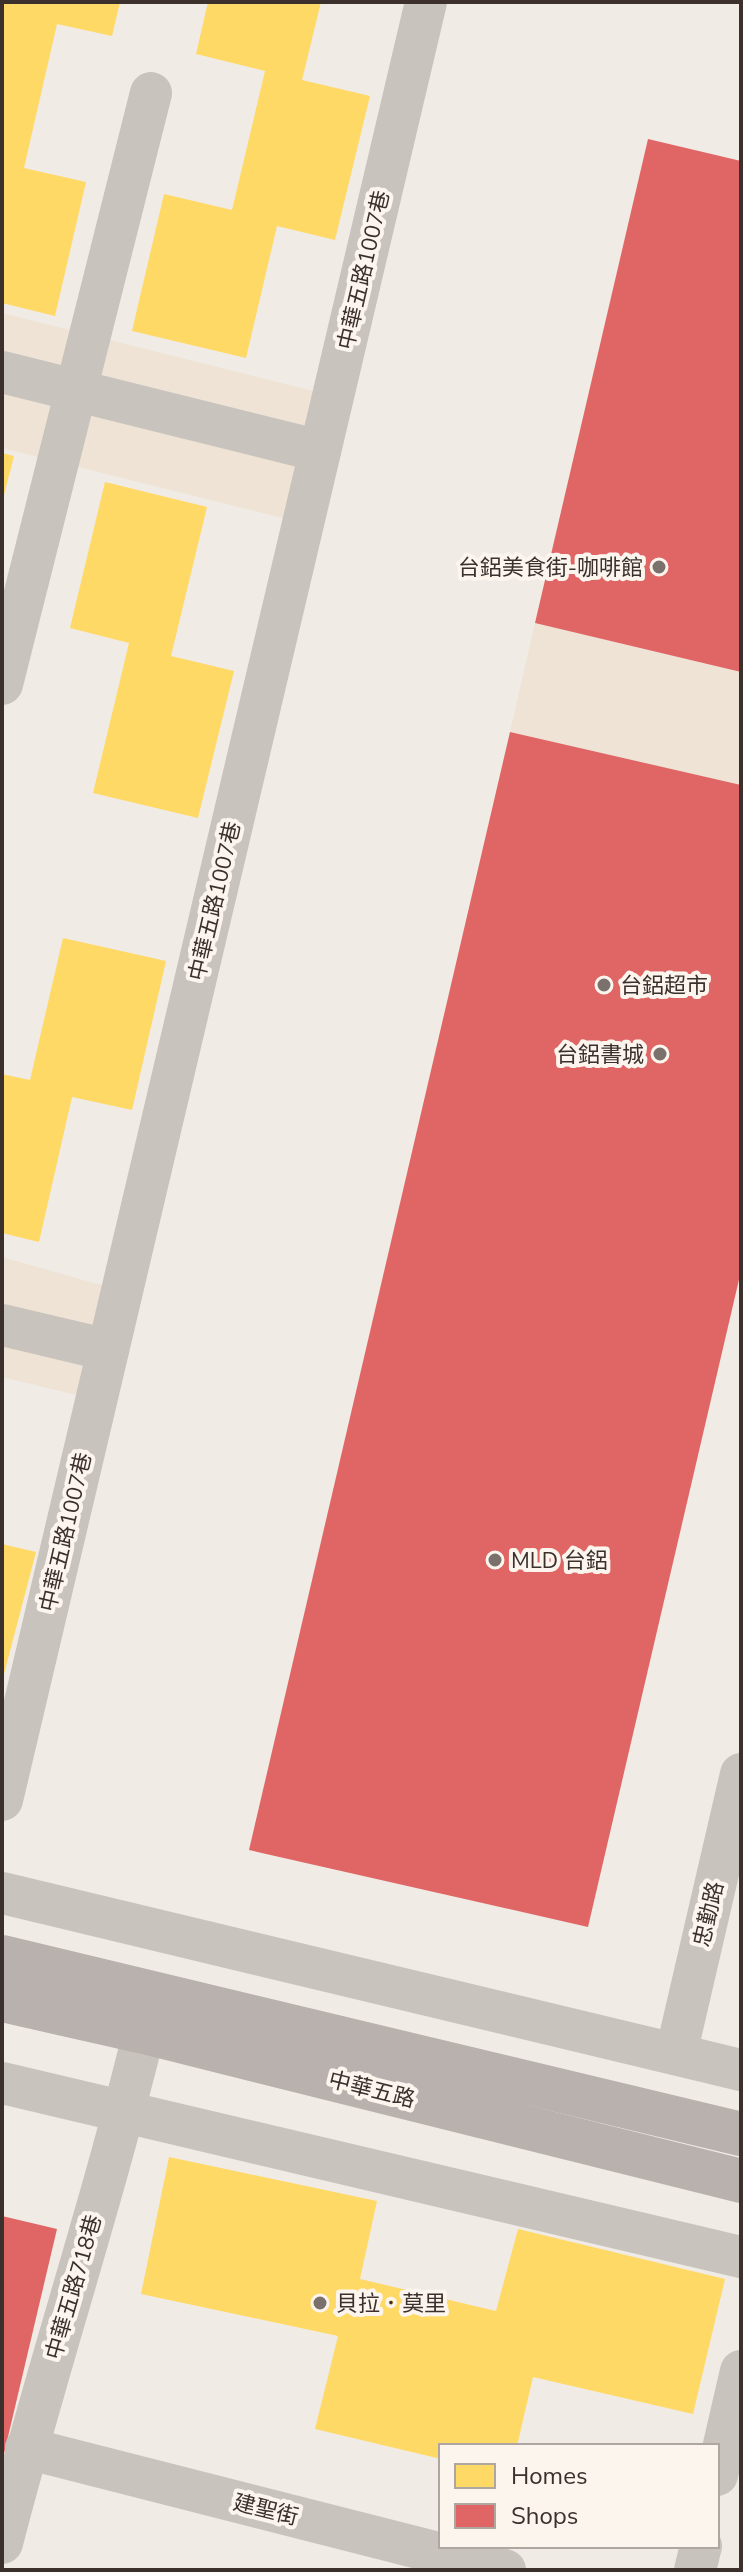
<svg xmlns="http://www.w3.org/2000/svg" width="743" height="2572" font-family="'Nunito Sans','Noto Sans TC',sans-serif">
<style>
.plaza{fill:#eee3d5}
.homes{fill:#ffd966}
.shops{fill:#e06666}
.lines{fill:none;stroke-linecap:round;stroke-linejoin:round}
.minor{stroke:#c9c3be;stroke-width:42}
.major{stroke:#b8b1ad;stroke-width:44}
.poi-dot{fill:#7a716c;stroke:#fbf5ee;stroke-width:3}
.labels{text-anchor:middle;stroke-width:8;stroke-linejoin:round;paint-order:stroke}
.street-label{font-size:22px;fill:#3b302b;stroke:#fbf5ee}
.poi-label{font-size:22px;fill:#3b302b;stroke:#fbf5ee;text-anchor:start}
</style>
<rect width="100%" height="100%" fill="#f0ebe5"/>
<g class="plaza">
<polygon points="2,313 333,396 303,523 2,448"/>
<polygon points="535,623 741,672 741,785 510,732"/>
<polygon points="2,1257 122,1291 97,1400 2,1377"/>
</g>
<g class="homes">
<polygon points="2,2 120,2 112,36 57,24 24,168 86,182 55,316 2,303"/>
<polygon points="208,2 321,2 302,80 370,96 335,240 277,226 246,358 132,331 164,194 232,210 265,71 196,54"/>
<polygon points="2,453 14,456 3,499 2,499"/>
<polygon points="105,482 207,507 171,656 234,671 198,818 93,793 129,643 70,628"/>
<polygon points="63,938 166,961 132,1110 72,1097 39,1242 2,1233 2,1074 30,1080"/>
<polygon points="2,1544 36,1552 3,1678 2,1678"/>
<polygon points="169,2157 377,2201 360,2279 496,2311 518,2229 725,2279 693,2414 533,2377 517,2446 441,2446 441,2459 315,2429 338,2336 141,2294"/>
</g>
<g class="shops">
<polygon points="648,139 741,161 741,672 535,623"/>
<polygon points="510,732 741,785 741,1271 588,1927 249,1850"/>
<polygon points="2,2216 57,2229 3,2458 2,2458"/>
</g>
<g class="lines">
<g class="minor">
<polyline points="2,372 320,451"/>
<polyline points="2,684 151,93"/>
<polyline points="2,1325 108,1350"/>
<polyline points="2,1800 426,2"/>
<polyline points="2,1893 741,2070"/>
<polyline points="676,2054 741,1774"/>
<polyline points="2,2083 741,2257"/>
<polyline points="26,2448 505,2570"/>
<polyline points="717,2475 741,2371"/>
<path d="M2,2543C46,2372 102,2204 144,2032"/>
<polyline points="695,2570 701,2546"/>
</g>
<g class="major">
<polyline points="2,1957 741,2134"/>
<polyline points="2,2000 144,2032 741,2181"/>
</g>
</g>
<g class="poi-dot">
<circle cx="659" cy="567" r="8"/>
<circle cx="604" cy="985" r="8"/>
<circle cx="660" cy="1054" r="8"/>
<circle cx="495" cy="1560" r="8"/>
<circle cx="320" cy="2303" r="8"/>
</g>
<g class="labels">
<g class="street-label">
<text transform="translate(363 270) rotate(-77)" y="8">中華五路1007巷</text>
<text transform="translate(214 901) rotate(-77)" y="8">中華五路1007巷</text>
<text transform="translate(65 1532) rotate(-77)" y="8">中華五路1007巷</text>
<text transform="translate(708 1914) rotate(-77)" y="8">忠勤路</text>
<text transform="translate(372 2089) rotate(14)" y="8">中華五路</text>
<text transform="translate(73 2287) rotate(-74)" y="8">中華五路718巷</text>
<text transform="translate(266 2509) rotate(14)" y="8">建聖街</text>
</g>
<g class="poi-label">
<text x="643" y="575" text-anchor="end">台鋁美食街-咖啡館</text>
<text x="620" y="993">台鋁超市</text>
<text x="644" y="1062" text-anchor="end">台鋁書城</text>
<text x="511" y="1568">MLD 台鋁</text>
<text x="336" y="2311">貝拉．莫里</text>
</g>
</g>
<rect width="743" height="2572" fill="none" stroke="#3b302b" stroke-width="8"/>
<rect x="439" y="2444" width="280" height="104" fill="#fbf5ee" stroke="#aea6a0" stroke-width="2"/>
<rect x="455" y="2464" width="40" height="24" fill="#ffd966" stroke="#aea6a0" stroke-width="2"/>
<text x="511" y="2484" font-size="24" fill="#3b302b">Homes</text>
<rect x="455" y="2504" width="40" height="24" fill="#e06666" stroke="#aea6a0" stroke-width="2"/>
<text x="511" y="2524" font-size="24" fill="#3b302b">Shops</text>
</svg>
